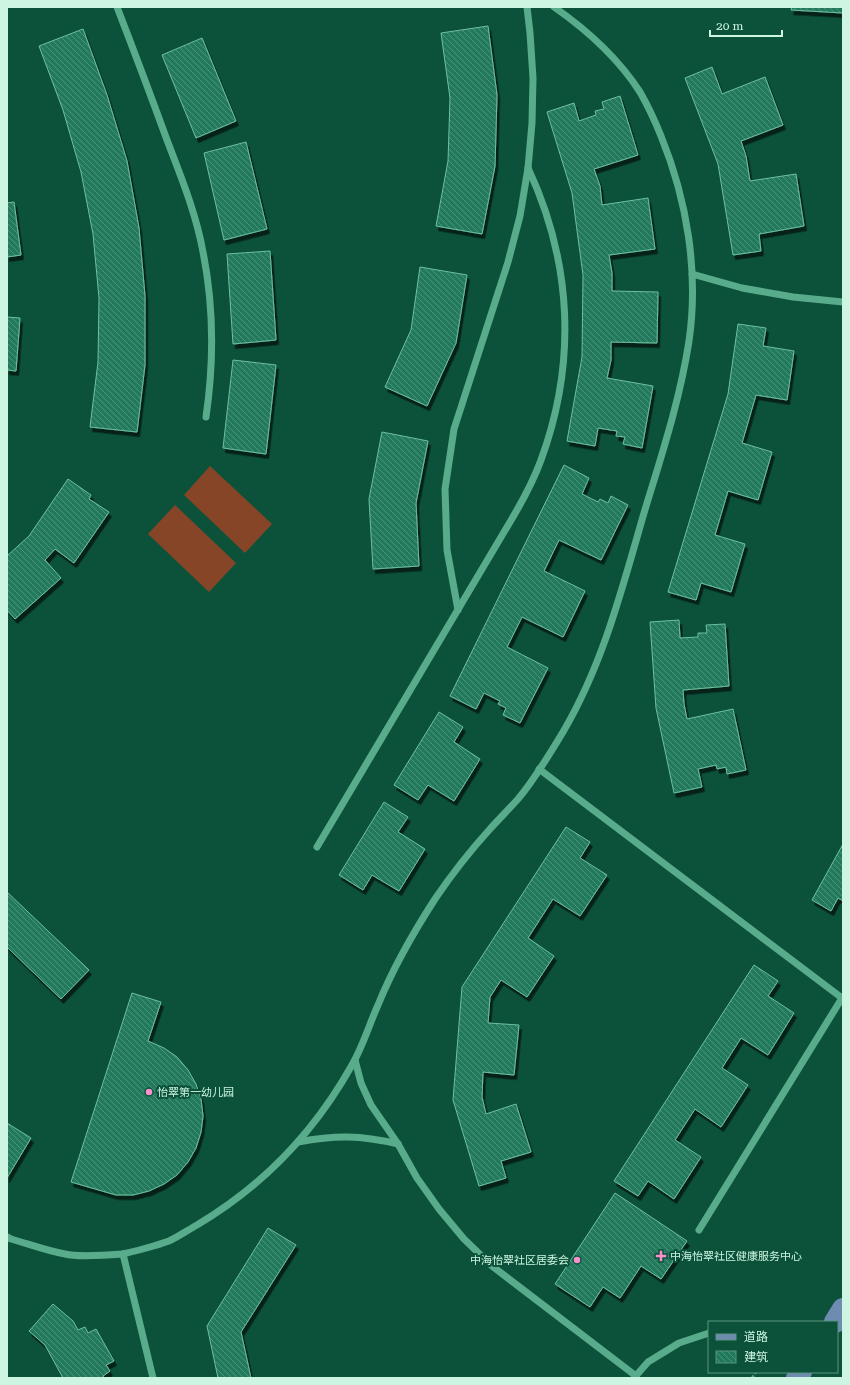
<svg xmlns="http://www.w3.org/2000/svg" width="850" height="1385" font-family="'Roboto Serif','Noto Sans SC',serif">
<style>
.pitch{fill:#854526}
.building{fill:url(#building-back-hatch);stroke:#6ec09e;filter:url(#shadow)}
.lines{fill:none;stroke-linecap:round;stroke-linejoin:round}
.path{stroke:#629a85;stroke-width:2.5;stroke-dasharray:3 2;stroke-linecap:butt}
.minor{stroke:#59ac8b;stroke-width:7}
.major{stroke:#6e8bb0;stroke-width:22}
.poi-dot{fill:#f890cb;stroke:#0c523b;stroke-width:1.5}
.labels{text-anchor:middle;stroke-width:4;stroke-linejoin:round;paint-order:stroke}
.poi-label{font-size:11px;fill:#cdf5e2;stroke:#0c523b;text-anchor:start}
</style>
<defs>
<pattern id="building-back-hatch" width="6" height="6" patternUnits="userSpaceOnUse"><rect width="6" height="6" fill="#21795b"/><path d="M-1 5l2 2M0 0l6 6M5-1l2 2" fill="none" stroke="#4a937a"/></pattern>
<filter id="shadow"><feDropShadow dx="2.5" dy="4.5" stdDeviation="0" flood-color="#0009"/></filter>
</defs>
<rect width="100%" height="100%" fill="#0c523b"/>
<g class="pitch">
<polygon points="210,466 272,524 245,553 184,495"/>
<polygon points="175,505 236,563 209,592 148,534"/>
</g>
<g class="building">
<polygon points="792,7 843,7 843,13 791,10"/>
<polygon points="488,26 497,95 495,166 482,234 436,226 448,161 450,98 441,33"/>
<polygon points="83,29 107,95 127,161 139,228 145,296 145,365 137,432 90,427 98,362 99,298 93,234 81,172 63,110 39,46"/>
<polygon points="202,38 236,121 196,138 162,55"/>
<polygon points="712,67 722,94 765,77 783,125 741,141 746,156 750,181 796,174 804,226 759,234 761,251 733,255 718,164 685,78"/>
<polygon points="620,96 638,155 594,169 600,186 602,205 648,198 655,249 609,255 612,273 612,291 658,292 657,343 611,342 611,360 607,378 653,386 642,448 623,444 625,437 616,436 617,431 598,428 595,446 567,441 582,357 583,275 572,193 547,112 574,103 579,121 596,115 595,111 604,109 602,102"/>
<polygon points="246,142 267,229 224,240 204,153"/>
<polygon points="14,202 21,255 7,257 7,203"/>
<polygon points="270,251 276,340 233,344 227,254"/>
<polygon points="420,267 467,275 456,343 427,406 385,387 411,330"/>
<polygon points="7,317 20,318 16,371 7,370"/>
<polygon points="738,324 766,328 763,346 794,351 787,400 756,395 742,443 772,452 758,500 728,491 715,535 745,544 731,592 701,583 696,600 668,592 728,394"/>
<polygon points="233,360 276,365 266,454 223,448"/>
<polygon points="382,432 428,441 416,503 419,566 373,569 369,499"/>
<polygon points="564,465 589,478 582,494 598,502 600,499 608,503 611,496 628,505 601,560 559,540 544,571 585,591 563,637 522,617 507,647 548,668 520,723 503,715 506,708 498,704 500,701 484,693 476,709 450,696"/>
<polygon points="68,479 91,495 89,499 109,512 74,563 55,549 45,560 61,578 15,619 7,610 7,556 29,536"/>
<polygon points="679,620 680,638 698,637 698,633 707,633 706,625 725,624 729,686 683,690 684,704 687,719 733,709 746,770 727,774 726,767 717,769 716,765 698,769 702,787 674,793 656,708 650,622"/>
<polygon points="439,712 463,727 454,742 480,759 454,801 428,785 418,800 394,785"/>
<polygon points="384,802 408,817 398,832 425,849 399,891 372,875 363,890 339,875"/>
<polygon points="566,827 590,842 580,858 607,875 580,916 553,899 528,938 554,956 527,997 501,980 490,997 488,1023 519,1025 514,1075 483,1072 482,1097 486,1114 516,1104 531,1152 501,1161 506,1178 479,1186 453,1100 462,987"/>
<polygon points="843,844 843,901 838,898 831,911 812,900"/>
<polygon points="7,892 89,970 61,999 7,947"/>
<polygon points="754,965 778,981 768,996 794,1013 768,1055 741,1038 722,1068 748,1085 721,1127 695,1109 675,1140 701,1157 674,1199 648,1181 638,1196 614,1181"/>
<polygon points="132,993 161,1002 148,1041 164,1048 177,1057 188,1070 196,1084 201,1099 203,1116 201,1132 196,1148 188,1162 177,1175 164,1184 149,1191 133,1195 116,1195 71,1182"/>
<polygon points="7,1123 31,1138 7,1178"/>
<polygon points="615,1193 687,1241 661,1279 641,1266 620,1298 603,1287 590,1307 555,1284"/>
<polygon points="268,1228 296,1245 241,1332 251,1378 218,1378 207,1326"/>
<polygon points="53,1304 73,1321 78,1330 85,1327 88,1333 96,1329 114,1361 106,1365 110,1371 103,1376 104,1378 63,1378 45,1345 29,1331"/>
</g>
<g class="lines">
<polyline class="path" points="752,1378 756,1372"/>
<g class="minor">
<path d="M117,7C134,51 151,96 167,140C181,177 196,213 203,252C214,307 214,362 206,417"/>
<polyline points="692,274 742,288 793,297 843,302"/>
<polyline points="458,610 447,550 445,489 454,429 508,262 520,216 528,168 532,123 533,78 530,33 527,7"/>
<polyline points="539,769 842,998 699,1230"/>
<path d="M317,847L510,522C522,502 533,482 541,460C577,362 572,262 528,168"/>
<polyline points="355,1060 361,1083 371,1105 398,1144 417,1178 439,1209 464,1239 492,1266 636,1376"/>
<path d="M298,1142C336,1135 360,1135 398,1144"/>
<path d="M7,1237L11,1239C29,1244 47,1251 65,1254C77,1257 109,1255 122,1254C133,1252 158,1245 169,1241C178,1237 188,1230 197,1225C263,1186 315,1131 352,1065C363,1046 369,1025 378,1005C393,968 413,933 435,899C452,874 470,851 490,829C499,819 509,809 518,799C535,779 549,755 563,732C603,664 622,589 644,513C661,457 680,400 689,341C699,272 687,200 661,136C655,121 648,106 640,92C618,58 587,30 554,7"/>
<polyline points="123,1254 153,1378"/>
<polyline points="634,1378 648,1362 679,1343 709,1333"/>
</g>
<g class="major">
<polyline points="835,1322 843,1309"/>
<polyline points="797,1378 801,1372"/>
</g>
</g>
<g class="poi-dot">
<circle cx="149" cy="1092" r="4"/>
<path d="M659 1250h4v4h4v4h-4v4h-4v-4h-4v-4h4z"/>
<circle cx="577" cy="1260" r="4"/>
</g>
<g class="labels">
<g class="poi-label">
<text x="157" y="1096">怡翠第一幼儿园</text>
<text x="670" y="1260">中海怡翠社区健康服务中心</text>
<text x="569" y="1264" text-anchor="end">中海怡翠社区居委会</text>
</g>
</g>
<rect width="850" height="1385" fill="none" stroke="#cdf5e2" stroke-width="16"/>
<rect x="708" y="1321" width="130" height="52" fill="#0c523b" stroke="#59937e"/>
<rect x="716" y="1334" width="20" height="6" fill="#6e8bb0" stroke="#59937e"/>
<text x="744" y="1341" font-size="12" fill="#cdf5e2">道路</text>
<rect x="716" y="1351" width="20" height="12" fill="url(#building-back-hatch)" stroke="#59937e"/>
<text x="744" y="1361" font-size="12" fill="#cdf5e2">建筑</text>
<path d="M710 30v6h72v-6" fill="none" stroke="#cdf5e2" stroke-width="2"/>
<text x="716" y="30" font-size="12" fill="#cdf5e2" stroke="#0c523b" stroke-width="3" paint-order="stroke">20 m</text>
</svg>
